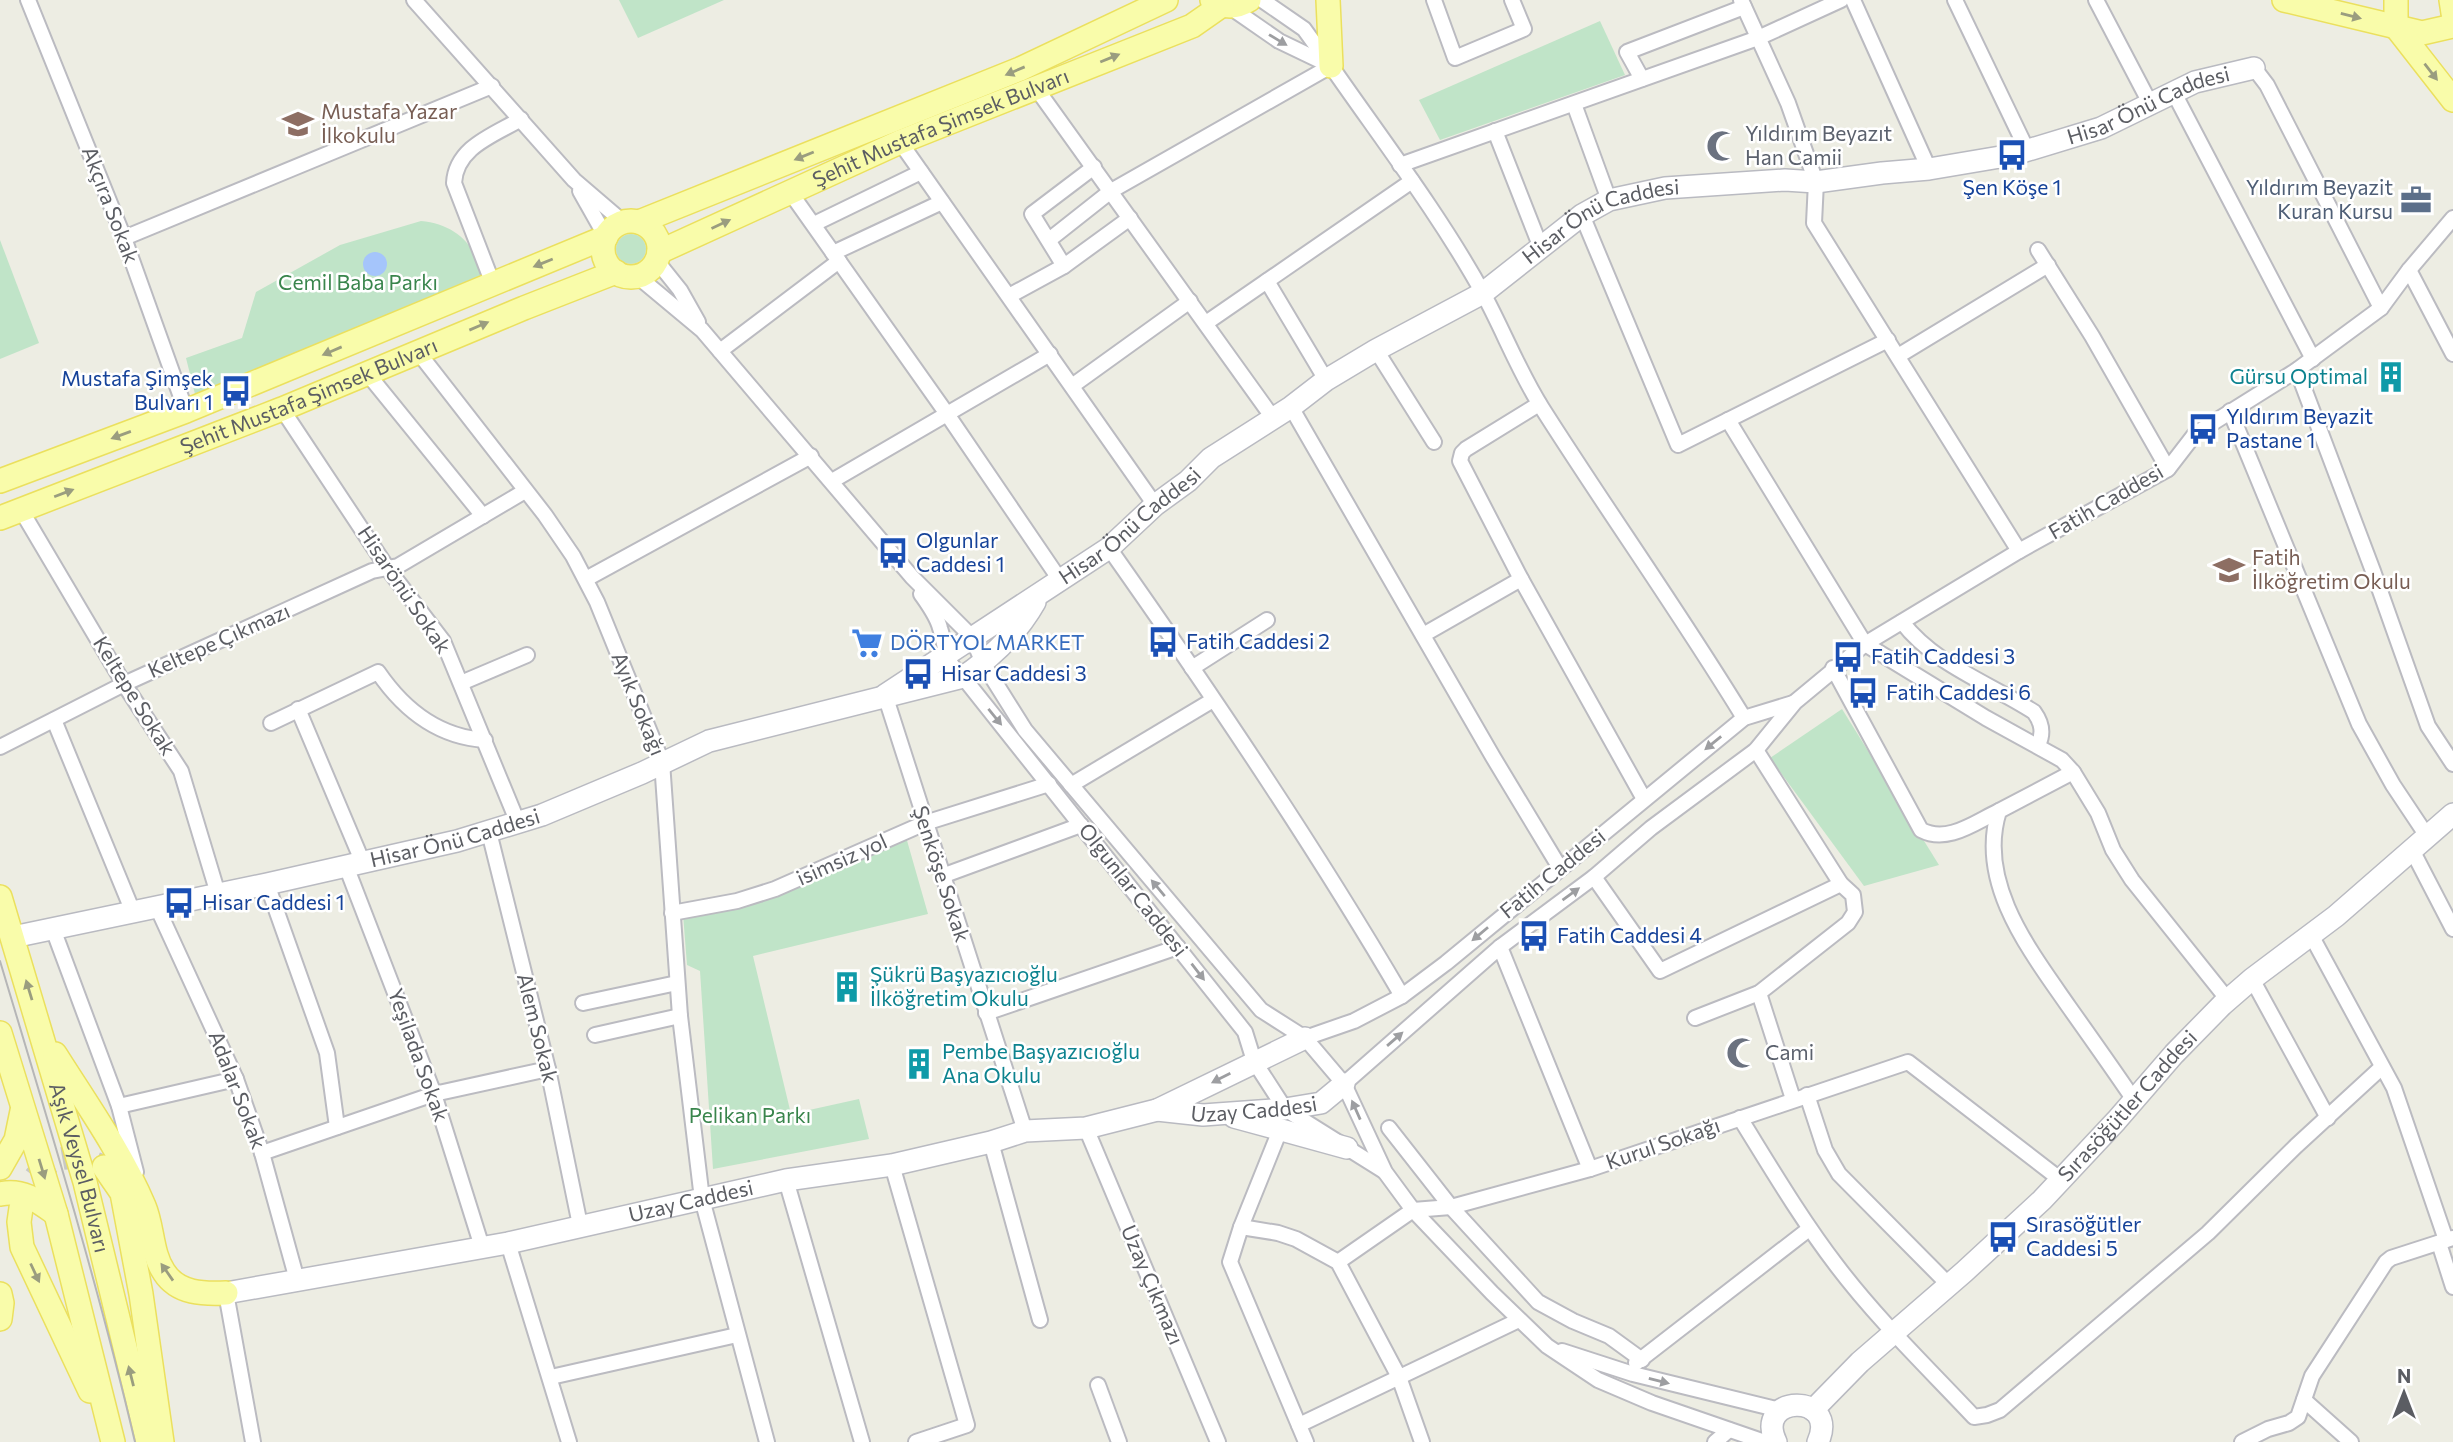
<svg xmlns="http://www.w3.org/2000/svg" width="2453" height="1442" font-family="Commissioner,sans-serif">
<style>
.green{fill:#c0e4c8}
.water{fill:#a5c5fb}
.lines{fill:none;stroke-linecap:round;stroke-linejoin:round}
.primary-tunnel{stroke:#c8c9c3;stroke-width:23;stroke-dasharray:23 11;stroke-linecap:butt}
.street-casing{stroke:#bbbbc1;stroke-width:18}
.secondary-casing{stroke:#b9bac1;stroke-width:24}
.primary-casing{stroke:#ebe05e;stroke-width:26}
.street{stroke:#fff;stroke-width:14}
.secondary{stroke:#fff;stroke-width:21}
.primary{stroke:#f9fcaa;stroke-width:23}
.tram{stroke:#b6b6b7;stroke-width:2}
.oneway{fill:#9a9d7f}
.oneway2{fill:#9d9ea1}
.labels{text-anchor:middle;stroke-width:5;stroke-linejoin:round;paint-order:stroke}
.street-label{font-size:21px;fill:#5b5d63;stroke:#fff}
.education-label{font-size:21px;fill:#785e54;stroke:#fff;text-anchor:start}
.worship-label{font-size:21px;fill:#5b616d;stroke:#fff;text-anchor:start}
.transit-label{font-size:21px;fill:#164399;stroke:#fff;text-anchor:start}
.service-label{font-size:21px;fill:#4e5e75;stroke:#fff;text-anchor:end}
.park-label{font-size:21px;fill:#39854c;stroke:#fff}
.culture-label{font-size:21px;fill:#0d838f;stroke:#fff;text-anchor:start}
.shop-label{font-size:21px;fill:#366cbe;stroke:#fff;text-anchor:start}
</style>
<rect width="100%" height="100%" fill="#edede3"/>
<g class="green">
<polygon points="619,0 724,0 638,38"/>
<polygon points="1600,21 1625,75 1440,140 1419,100"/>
<path d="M421,221C454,224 477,244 482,277L195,394L186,358L242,338L256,292L340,245Z"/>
<circle cx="631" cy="249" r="15"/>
<polygon points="0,240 39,343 0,359"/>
<polygon points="1842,709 1939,865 1864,886 1770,758"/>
<polygon points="906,837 928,914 753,956 791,1114 859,1099 869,1139 713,1169 700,971 687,965 683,914"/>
</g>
<circle class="water" cx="375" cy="264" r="12"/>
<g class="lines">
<path class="primary-tunnel" d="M21,1208C34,1164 59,1145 104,1167"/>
<defs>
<g id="street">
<polyline points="28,0 124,238 186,411"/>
<polyline points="414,0 574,180 623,222"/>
<polyline points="1262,0 1304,29 1330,65"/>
<polyline points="1434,0 1455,58 1524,29 1512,0"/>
<polyline points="1741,0 1788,103 1816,182 1814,223 2019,551"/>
<polyline points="1853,0 1929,169"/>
<polyline points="1955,0 2028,152"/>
<polyline points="2096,0 2151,105"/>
<polyline points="1230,7 1279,41 1331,66"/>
<polyline points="2254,68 2267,85 2381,308"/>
<polyline points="1642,79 1627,52 1744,7"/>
<polyline points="1036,88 1273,418"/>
<polyline points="2174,93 2313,359"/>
<polyline points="1574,104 1609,200"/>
<polyline points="1495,131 1541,248"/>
<polyline points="900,142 1155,505"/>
<polyline points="1400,165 1758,38 1841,0"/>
<polyline points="580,191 606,237"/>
<polyline points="790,192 947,414 1060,580"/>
<polyline points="1582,215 1678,445 1888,340"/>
<polyline points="814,224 921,172"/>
<polyline points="124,238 492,86"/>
<path d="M1049,240L1111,191L1331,66C1383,141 1440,215 1484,295C1504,332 1519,372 1542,408C1608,512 1680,613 1744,718"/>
<polyline points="2038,250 2092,336 2168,469"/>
<polyline points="833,253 942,202"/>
<polyline points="656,260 680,290 698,322"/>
<polyline points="1064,266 1032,214 1094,167"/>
<polyline points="2409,270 2453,354"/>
<polyline points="636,275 702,330 912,577 972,637 983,663 1025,730 1261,1010 1305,1038 1344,1084 1385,1172 1413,1210 1492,1293 1547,1346 1598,1380 1652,1403 1765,1442"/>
<polyline points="1267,281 1326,380"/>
<path d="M493,284L454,183C456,147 494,135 521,119"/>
<polyline points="1009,296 1064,266 1130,218"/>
<polyline points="1206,323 1412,181"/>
<polyline points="1376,350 1434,442"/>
<polyline points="720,351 839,261"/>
<polyline points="418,352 545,515 573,556 597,602 662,762 680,1016 702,1199 767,1442"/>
<polyline points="1898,356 2048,265"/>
<polyline points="2297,370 2373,571 2428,726 2453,764"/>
<polyline points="367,373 483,516"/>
<polyline points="1072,386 1190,301"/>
<polyline points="1539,404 1466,449 1462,453 1460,461 1521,579 1644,799"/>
<polyline points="1291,407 1493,757 1560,868"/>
<polyline points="282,409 388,569 443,641 518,823"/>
<polyline points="2230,411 2359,724 2393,785 2427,836"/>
<polyline points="1728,420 1865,644 1986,718 2062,760 2073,772 2098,813 2113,850 2132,880 2228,1000"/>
<polyline points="832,481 1050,354"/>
<polyline points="21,510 124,684 181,771 218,894"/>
<path d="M1109,548C1212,694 1312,842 1402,996"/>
<polyline points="586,579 811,456"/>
<path d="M921,594C928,604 937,616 940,628C947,650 943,660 963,677L1245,1032L1254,1061L1285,1109L1384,1171"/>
<path d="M1902,622C1935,665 1989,683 2034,712C2042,723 2044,733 2038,745"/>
<polyline points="1423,635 1521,579"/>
<polyline points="1192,668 1267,620"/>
<path d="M1833,668L1921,830C1948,844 1975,822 1999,811"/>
<polyline points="461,683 527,655"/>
<polyline points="885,695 1025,1131"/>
<polyline points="298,709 363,863"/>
<polyline points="54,720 133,912"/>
<path d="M271,723L378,672C404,710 438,737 485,740"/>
<polyline points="0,747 124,684 372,571 398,566 525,491"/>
<path d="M2073,772L1999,811C1976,883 2031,952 2069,1007C2091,1038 2113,1069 2134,1100"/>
<polyline points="1071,785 1213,700"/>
<polyline points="489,832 548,1069 580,1225"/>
<polyline points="2412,850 2453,929"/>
<polyline points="346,866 434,1094 482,1247"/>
<polyline points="942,876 1081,825"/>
<polyline points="1594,877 1660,971 1841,884"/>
<polyline points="267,884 327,1053 337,1127"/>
<polyline points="157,907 236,1079 262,1153 297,1280"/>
<polyline points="672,913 737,901 775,889 925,823 1049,784"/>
<polyline points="53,929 119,1106 136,1172"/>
<polyline points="2311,935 2394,1088 2446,1240"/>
<polyline points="1500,947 1590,1169"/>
<polyline points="2252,979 2328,1118"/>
<polyline points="1759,993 1793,1099"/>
<polyline points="583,1003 677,983"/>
<polyline points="986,1013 1178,947"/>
<polyline points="1695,1018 1759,993 1848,923 1855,912 1853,895 1841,884 1756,750"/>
<polyline points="595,1035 680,1016"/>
<polyline points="1305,1038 1354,1021 1402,996 1446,963 1744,718 1793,703"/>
<polyline points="1344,1084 1500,947 1594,877 1651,828 1756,750 1795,702 1865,644 2019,551 2168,469 2195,434 2297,370 2381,308 2409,270 2453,218"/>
<polyline points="1807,1095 1825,1150 1839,1174 1949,1285"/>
<polyline points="119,1106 236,1079"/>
<path d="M1740,1118C1771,1168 1801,1219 1837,1266C1878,1320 1928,1368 1974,1417L1987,1415L2000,1410L2208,1233L2296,1146L2382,1067"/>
<polyline points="1086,1128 1218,1442"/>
<polyline points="1389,1128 1451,1207 1538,1302 1573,1321 1609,1336 1642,1360"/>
<polyline points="1280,1130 1241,1227 1230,1262 1306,1442"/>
<polyline points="991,1142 1040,1320"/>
<polyline points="262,1153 434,1094 548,1069"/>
<polyline points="892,1165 967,1425 916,1442"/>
<polyline points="786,1180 862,1442"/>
<polyline points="1241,1227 1278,1233 1296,1239 1338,1262 1399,1377 1422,1442"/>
<polyline points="508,1243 569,1442"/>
<polyline points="2439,1243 2453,1287"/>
<polyline points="1338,1262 1413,1210 1451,1207 1590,1169 1908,1062 2061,1180"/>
<polyline points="226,1293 253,1442"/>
<polyline points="1562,1351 1633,1374 1780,1410"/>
<polyline points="1636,1363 1809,1229"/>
<polyline points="551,1377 737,1335"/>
<polyline points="1098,1385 1119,1442"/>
<polyline points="2304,1400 2351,1442"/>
<polyline points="1299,1425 1519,1320"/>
<polyline points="1715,1442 1729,1430"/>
<polyline points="2242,1442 2268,1429 2289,1423 2298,1417 2312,1376 2386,1262 2391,1258 2453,1238"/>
</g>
<g id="secondary">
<path id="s1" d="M885,695L1109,548L1155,505L1188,481L1211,458L1291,407L1326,380L1376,350L1483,293L1582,215L1609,200L1665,188L1785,180L1816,182L1882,173L1929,169L2012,155L2101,128L2195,82L2254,68"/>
<path id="s2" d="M13,937L267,884L457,841L542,815L642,773L709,741L963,677C991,658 1018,632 1035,602"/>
<path id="s3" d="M1305,1038L1157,1110L1203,1115L1285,1109L1321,1103L1344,1084"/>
<polyline points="1234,1117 1347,1148"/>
<path id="s4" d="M226,1293L508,1243L786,1180L892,1165L991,1142L1025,1131L1086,1128L1157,1110"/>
<path id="s5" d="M1813,1410L1860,1362L1964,1272L2042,1200L2116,1121L2174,1054L2222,1005L2252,979L2336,916L2453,814"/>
<path d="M1776,1442C1753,1394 1840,1392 1818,1442"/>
</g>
<g id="primary">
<path d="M1212,0C1224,8 1236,8 1249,0"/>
<polyline points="1328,0 1331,66"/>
<polyline points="2284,0 2422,33 2453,26"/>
<polyline points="2396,0 2396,27 2453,100"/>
<polyline points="2451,0 2453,13"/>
<circle cx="631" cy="249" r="28"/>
<polyline points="639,222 1020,69 1166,0"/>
<path id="s6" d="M659,252L900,142L1192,26L1222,5"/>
<polyline points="0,481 186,411 606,237"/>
<path id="s7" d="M0,518L282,409L524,308L616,272"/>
<path id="s8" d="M0,897L85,1182L148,1442"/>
<polyline points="0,1033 56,1214 113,1442"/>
<path d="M55,1054C86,1103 121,1152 144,1206C153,1227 151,1253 164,1272C178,1294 204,1294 226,1293"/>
<polyline points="104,1167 122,1193 141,1294 162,1442"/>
<polyline points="0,1168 16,1140 22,1111"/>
<path d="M0,1194C23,1189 38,1201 56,1214"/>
<polyline points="21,1208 19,1222 22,1247 90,1391"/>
<polyline points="0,1294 2,1303 0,1319"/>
</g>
</defs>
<use href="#street" class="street-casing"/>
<use href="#secondary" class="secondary-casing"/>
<use href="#primary" class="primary-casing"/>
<use href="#street" class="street"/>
<use href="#secondary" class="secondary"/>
<use href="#primary" class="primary"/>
<path class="tram" d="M0,961C48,1121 97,1280 135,1442"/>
</g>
<defs><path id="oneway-solid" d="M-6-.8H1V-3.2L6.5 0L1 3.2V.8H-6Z" transform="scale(1.75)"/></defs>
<g class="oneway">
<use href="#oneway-solid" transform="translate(2351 16) rotate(14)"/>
<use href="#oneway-solid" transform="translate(1110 58) rotate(-22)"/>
<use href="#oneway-solid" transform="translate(1015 71) rotate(157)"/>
<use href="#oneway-solid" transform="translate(2431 72) rotate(52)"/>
<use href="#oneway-solid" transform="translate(804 156) rotate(158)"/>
<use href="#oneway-solid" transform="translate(721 224) rotate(-25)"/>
<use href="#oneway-solid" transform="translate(543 263) rotate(158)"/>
<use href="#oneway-solid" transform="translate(479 326) rotate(-23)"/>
<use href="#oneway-solid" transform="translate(332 351) rotate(157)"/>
<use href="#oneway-solid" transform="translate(121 435) rotate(160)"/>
<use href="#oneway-solid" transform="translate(64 493) rotate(-21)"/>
<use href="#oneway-solid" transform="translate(29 990) rotate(-107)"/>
<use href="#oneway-solid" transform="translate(42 1169) rotate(73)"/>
<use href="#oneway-solid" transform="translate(167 1272) rotate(-125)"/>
<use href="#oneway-solid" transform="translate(35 1273) rotate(65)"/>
<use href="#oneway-solid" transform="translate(131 1376) rotate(-104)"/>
</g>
<g class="oneway2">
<use href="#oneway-solid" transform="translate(1278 40) rotate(31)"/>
<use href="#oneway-solid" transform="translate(995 717) rotate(51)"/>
<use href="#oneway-solid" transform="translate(1713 743) rotate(141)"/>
<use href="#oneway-solid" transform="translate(1158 888) rotate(-130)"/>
<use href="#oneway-solid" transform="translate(1571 894) rotate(-36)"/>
<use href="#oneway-solid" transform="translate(1480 934) rotate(140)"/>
<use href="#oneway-solid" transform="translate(1198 972) rotate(52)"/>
<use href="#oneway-solid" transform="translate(1395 1039) rotate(-41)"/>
<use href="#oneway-solid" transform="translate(1221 1078) rotate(153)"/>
<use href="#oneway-solid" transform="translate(1356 1110) rotate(-114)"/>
<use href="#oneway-solid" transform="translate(1659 1381) rotate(14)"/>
</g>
<defs>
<symbol id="school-bare" viewBox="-9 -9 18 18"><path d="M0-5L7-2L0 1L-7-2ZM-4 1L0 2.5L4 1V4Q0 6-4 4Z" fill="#8d6e63" stroke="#fff" stroke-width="2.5" paint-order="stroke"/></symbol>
<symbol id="mosque-bare" viewBox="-9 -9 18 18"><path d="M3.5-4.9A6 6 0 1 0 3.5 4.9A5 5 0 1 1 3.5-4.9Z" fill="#6b7280" stroke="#fff" stroke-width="2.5" paint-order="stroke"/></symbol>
<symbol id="bus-bare" viewBox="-9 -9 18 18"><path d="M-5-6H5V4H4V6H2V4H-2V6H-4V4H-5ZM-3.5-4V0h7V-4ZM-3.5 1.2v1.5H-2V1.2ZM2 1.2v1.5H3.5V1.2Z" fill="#1a4fb4" stroke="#fff" stroke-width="2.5" paint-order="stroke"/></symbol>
<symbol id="office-bare" viewBox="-9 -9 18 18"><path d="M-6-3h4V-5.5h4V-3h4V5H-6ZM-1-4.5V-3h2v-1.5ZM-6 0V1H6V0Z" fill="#5c6f8a" stroke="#fff" stroke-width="2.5" paint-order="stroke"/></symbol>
<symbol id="building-bare" viewBox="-9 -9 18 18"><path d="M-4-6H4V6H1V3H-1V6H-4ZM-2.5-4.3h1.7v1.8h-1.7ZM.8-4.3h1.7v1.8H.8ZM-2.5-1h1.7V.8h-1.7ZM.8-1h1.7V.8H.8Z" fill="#0f9aa8" stroke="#fff" stroke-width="2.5" paint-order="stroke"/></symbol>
<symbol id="supermarket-bare" viewBox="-9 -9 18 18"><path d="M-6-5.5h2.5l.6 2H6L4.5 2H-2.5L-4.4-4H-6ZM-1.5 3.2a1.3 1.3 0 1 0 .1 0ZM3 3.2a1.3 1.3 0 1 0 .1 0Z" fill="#3f7fe0" stroke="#fff" stroke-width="2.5" paint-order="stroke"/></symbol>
</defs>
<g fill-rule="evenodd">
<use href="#school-bare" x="276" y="102" width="44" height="44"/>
<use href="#mosque-bare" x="1700" y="124" width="44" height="44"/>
<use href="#bus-bare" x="1990" y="133" width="44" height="44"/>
<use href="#office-bare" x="2394" y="178" width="44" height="44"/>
<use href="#building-bare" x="2369" y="355" width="44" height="44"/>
<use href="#bus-bare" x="214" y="369" width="44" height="44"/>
<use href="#bus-bare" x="2181" y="407" width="44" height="44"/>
<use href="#bus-bare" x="871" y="531" width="44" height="44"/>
<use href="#school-bare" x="2207" y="548" width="44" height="44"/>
<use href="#bus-bare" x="1141" y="620" width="44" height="44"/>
<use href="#supermarket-bare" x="845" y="621" width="44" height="44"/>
<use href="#bus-bare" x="1826" y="635" width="44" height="44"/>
<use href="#bus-bare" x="896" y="652" width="44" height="44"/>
<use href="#bus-bare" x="1841" y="671" width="44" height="44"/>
<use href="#bus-bare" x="157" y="881" width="44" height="44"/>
<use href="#bus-bare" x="1512" y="914" width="44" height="44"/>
<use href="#building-bare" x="825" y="965" width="44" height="44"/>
<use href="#mosque-bare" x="1720" y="1031" width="44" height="44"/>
<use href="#building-bare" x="897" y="1042" width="44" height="44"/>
<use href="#bus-bare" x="1981" y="1215" width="44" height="44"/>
</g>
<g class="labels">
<g class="street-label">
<text dy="7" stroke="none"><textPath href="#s1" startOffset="1432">Hisar Önü Caddesi</textPath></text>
<text dy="7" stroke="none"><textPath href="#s6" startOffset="308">Şehit Mustafa Şimsek Bulvarı</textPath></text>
<text transform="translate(110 205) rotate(69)" y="7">Akçıra Sokak</text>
<text dy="7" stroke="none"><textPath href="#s1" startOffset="864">Hisar Önü Caddesi</textPath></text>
<text dy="7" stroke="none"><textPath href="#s7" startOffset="332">Şehit Mustafa Şimsek Bulvarı</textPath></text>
<text transform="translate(2106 502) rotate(-30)" y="7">Fatih Caddesi</text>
<text dy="7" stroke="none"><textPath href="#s1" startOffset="298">Hisar Önü Caddesi</textPath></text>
<text transform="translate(404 590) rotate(56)" y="7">Hisarönü Sokak</text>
<text transform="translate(219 641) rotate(-24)" y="7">Keltepe Çıkmazı</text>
<text transform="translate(134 696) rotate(58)" y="7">Keltepe Sokak</text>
<text transform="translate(638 704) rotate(68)" y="7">Ayık Sokağı</text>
<text dy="7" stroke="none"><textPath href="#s2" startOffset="453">Hisar Önü Caddesi</textPath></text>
<text transform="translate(842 860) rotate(-24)" y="7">isimsiz yol</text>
<text transform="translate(941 874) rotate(72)" y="7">Şenköşe Sokak</text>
<text transform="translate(1553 874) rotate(-39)" y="7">Fatih Caddesi</text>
<text transform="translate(1133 890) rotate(52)" y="7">Olgunlar Caddesi</text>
<text transform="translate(537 1028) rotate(76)" y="7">Alem Sokak</text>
<text transform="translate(418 1055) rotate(70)" y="7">Yeşilada Sokak</text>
<text transform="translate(237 1090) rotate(69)" y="7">Adalar Sokak</text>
<text dy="7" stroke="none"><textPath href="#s3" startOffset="262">Uzay Caddesi</textPath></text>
<text dy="7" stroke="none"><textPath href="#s5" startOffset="438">Sırasöğütler Caddesi</textPath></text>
<text transform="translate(1663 1144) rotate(-19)" y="7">Kurul Sokağı</text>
<text dy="7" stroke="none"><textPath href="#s8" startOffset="282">Aşık Veysel Bulvarı</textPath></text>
<text dy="7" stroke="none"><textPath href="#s4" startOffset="474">Uzay Caddesi</textPath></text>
<text transform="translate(1152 1285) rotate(67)" y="7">Uzay Çıkmazı</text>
</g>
<g class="education-label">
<text x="321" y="119">Mustafa Yazar<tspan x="321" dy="24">İlkokulu</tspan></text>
<text x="2252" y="565">Fatih<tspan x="2252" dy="24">İlköğretim Okulu</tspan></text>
</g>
<g class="worship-label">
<text x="1745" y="141">Yıldırım Beyazıt<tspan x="1745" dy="24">Han Camii</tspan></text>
<text x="1765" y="1060">Cami</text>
</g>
<g class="transit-label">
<text x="2012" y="195" text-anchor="middle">Şen Köşe 1</text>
<text x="213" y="386" text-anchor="end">Mustafa Şimşek<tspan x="213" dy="24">Bulvarı 1</tspan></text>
<text x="2226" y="424">Yıldırım Beyazit<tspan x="2226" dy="24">Pastane 1</tspan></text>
<text x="916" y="548">Olgunlar<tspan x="916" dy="24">Caddesi 1</tspan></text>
<text x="1186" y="649">Fatih Caddesi 2</text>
<text x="1871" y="664">Fatih Caddesi 3</text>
<text x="941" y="681">Hisar Caddesi 3</text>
<text x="1886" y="700">Fatih Caddesi 6</text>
<text x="202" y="910">Hisar Caddesi 1</text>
<text x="1557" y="943">Fatih Caddesi 4</text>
<text x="2026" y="1232">Sırasöğütler<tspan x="2026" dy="24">Caddesi 5</tspan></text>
</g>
<g class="service-label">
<text x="2393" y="195">Yıldırım Beyazit<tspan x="2393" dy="24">Kuran Kursu</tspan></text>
</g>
<g class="park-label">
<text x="358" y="290">Cemil Baba Parkı</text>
<text x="750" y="1123">Pelikan Parkı</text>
</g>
<g class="culture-label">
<text x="2368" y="384" text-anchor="end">Gürsu Optimal</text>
<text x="870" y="982">Şükrü Başyazıcıoğlu<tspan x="870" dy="24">İlköğretim Okulu</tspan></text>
<text x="942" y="1059">Pembe Başyazıcıoğlu<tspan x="942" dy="24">Ana Okulu</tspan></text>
</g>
<g class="shop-label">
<text x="890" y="650">DÖRTYOL MARKET</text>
</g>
</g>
<g transform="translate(2404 1393)" stroke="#ffffff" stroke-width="5" paint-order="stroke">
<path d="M0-5L12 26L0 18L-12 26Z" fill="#5b5d63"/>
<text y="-10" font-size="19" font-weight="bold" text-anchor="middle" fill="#5b5d63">N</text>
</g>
</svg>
